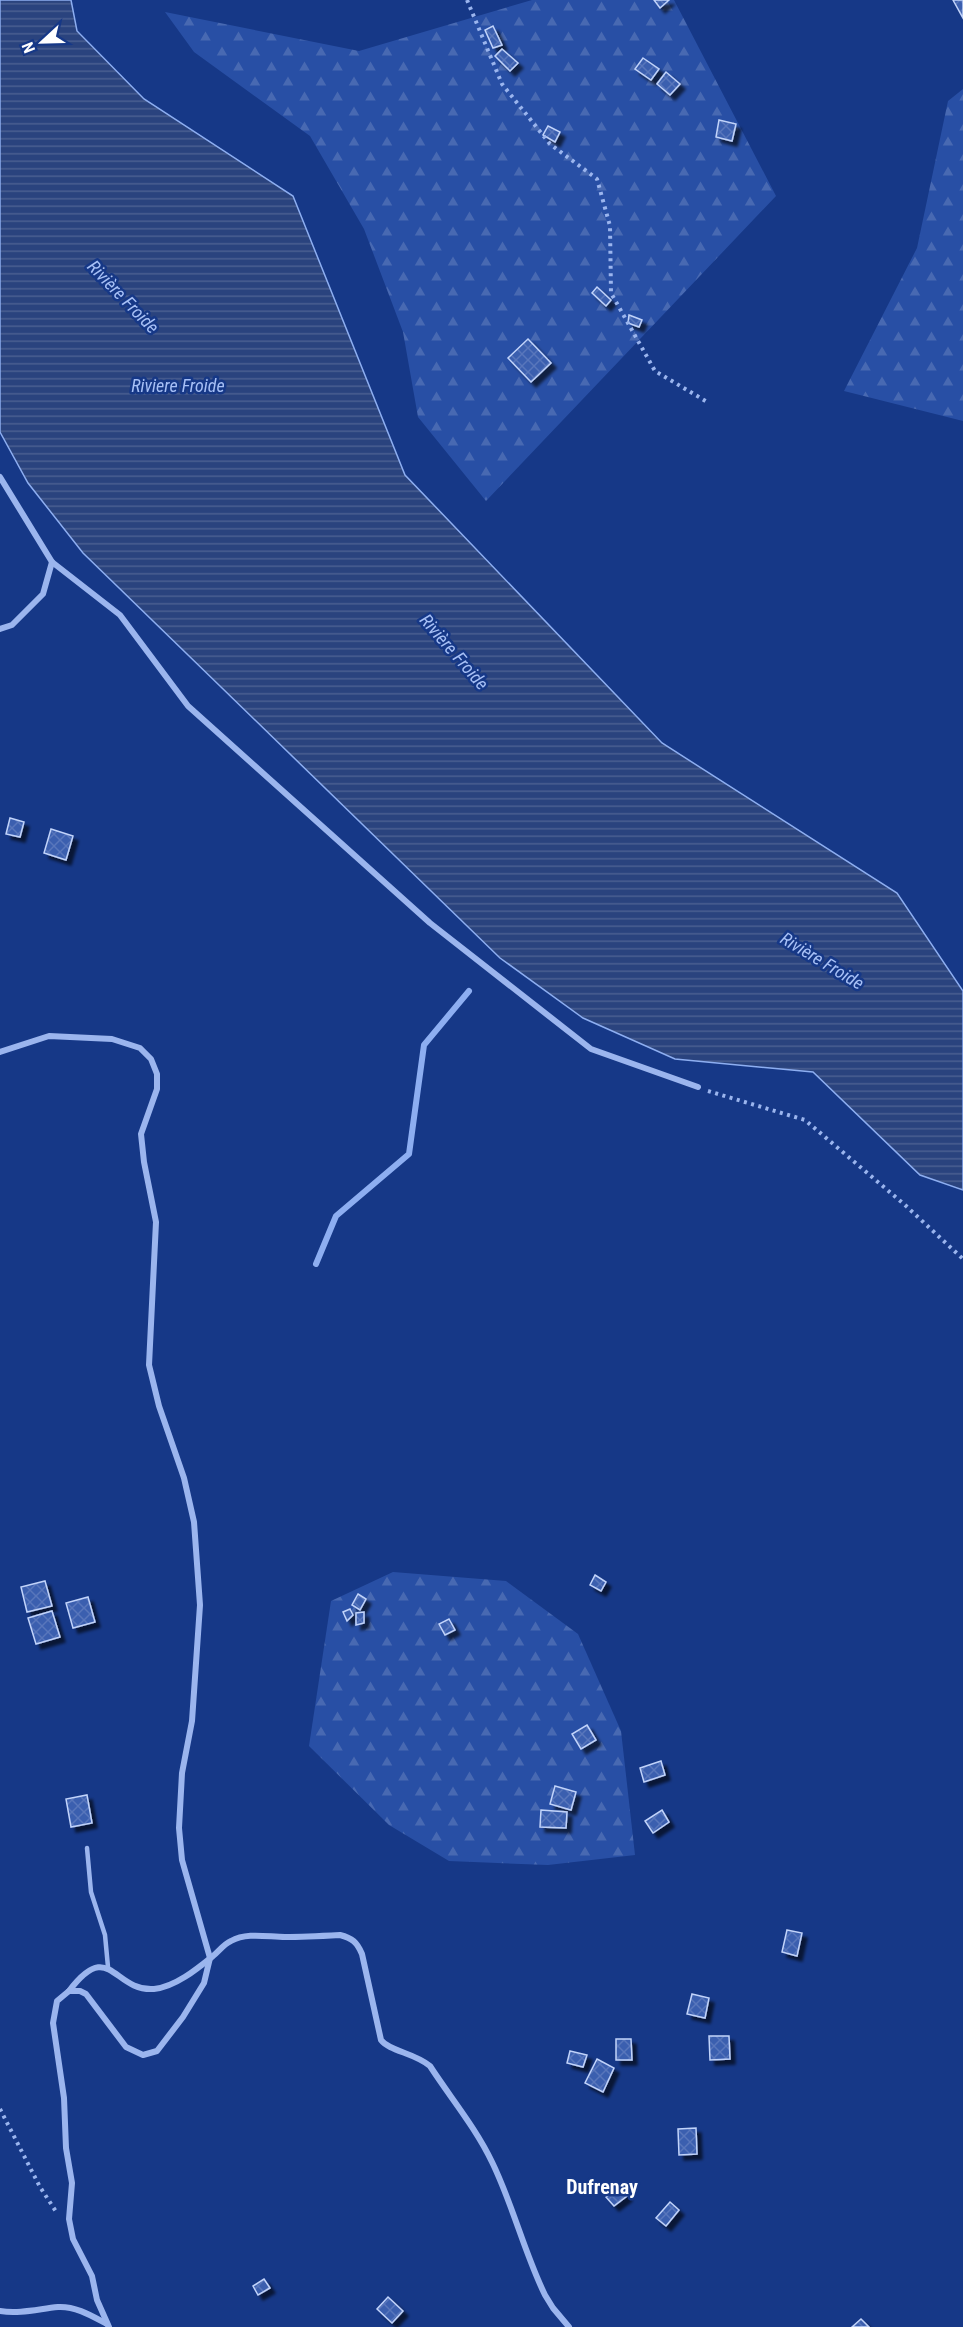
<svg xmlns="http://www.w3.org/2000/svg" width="963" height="2327" font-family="'Roboto Condensed',sans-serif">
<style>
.forest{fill:url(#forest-firs)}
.water{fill:url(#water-rules);stroke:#8daef1;stroke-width:1.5}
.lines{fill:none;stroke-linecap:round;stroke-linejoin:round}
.stream{stroke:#8daef1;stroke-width:6}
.building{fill:url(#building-cross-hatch);stroke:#c1d3fa;stroke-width:1.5;filter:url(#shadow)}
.path{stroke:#9bb5ee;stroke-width:4;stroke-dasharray:3 4.5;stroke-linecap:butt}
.service{stroke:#9bb5ee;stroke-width:4.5}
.minor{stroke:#9bb5ee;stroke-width:6}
.labels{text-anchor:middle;stroke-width:5;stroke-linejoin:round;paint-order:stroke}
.water-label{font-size:18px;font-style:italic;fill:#a7c0f6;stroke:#163887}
.quarter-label{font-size:20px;font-weight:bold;fill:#fff;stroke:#163887}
</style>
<defs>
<pattern id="forest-firs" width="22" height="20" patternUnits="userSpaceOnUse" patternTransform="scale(1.5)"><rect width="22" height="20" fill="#284fa5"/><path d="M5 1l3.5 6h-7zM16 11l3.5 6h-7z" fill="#4869b2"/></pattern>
<pattern id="water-rules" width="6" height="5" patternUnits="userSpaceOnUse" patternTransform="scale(1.5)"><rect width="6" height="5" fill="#2a437e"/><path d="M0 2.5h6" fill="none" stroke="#4a5f91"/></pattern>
<pattern id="building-cross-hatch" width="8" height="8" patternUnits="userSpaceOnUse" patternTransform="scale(1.5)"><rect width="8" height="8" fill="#3a5eaf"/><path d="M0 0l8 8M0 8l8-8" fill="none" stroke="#5876bb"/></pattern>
<filter id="shadow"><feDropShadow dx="5" dy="5" stdDeviation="1.5" flood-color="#0009"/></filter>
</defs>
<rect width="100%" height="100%" fill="#163887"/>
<g class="forest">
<polygon points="532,0 674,0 776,196 486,501 418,417 403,332 364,229 310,136 194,52 165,12 359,51"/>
<polygon points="963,89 963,421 844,391 917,248 948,101"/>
<polygon points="393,1572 506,1581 578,1634 621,1731 635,1855 548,1865 449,1861 389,1825 309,1746 331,1601"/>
</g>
<polygon class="water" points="0,0 71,0 77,31 144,99 293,196 405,475 662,743 897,893 963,991 963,1190 920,1175 813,1072 675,1059 583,1018 500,958 83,553 28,483 0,432"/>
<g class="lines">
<polyline class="stream" points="316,1264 336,1216 409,1154 424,1045 469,991"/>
</g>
<g class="building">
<polygon points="654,0 669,0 660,8"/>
<polygon points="953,0 963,0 963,18"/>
<polygon points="493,26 502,45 493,48 485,30"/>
<polygon points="502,49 518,63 510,71 495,56"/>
<polygon points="643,58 659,69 651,80 635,69"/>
<polygon points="666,72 680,84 670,95 657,84"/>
<polygon points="719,120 736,124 732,141 716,137"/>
<polygon points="548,126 560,132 555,142 543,135"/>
<polygon points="597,287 611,300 606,306 592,293"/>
<polygon points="629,315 642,320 639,327 628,323"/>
<polygon points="528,339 551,363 531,382 508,358"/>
<polygon points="10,818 24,822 20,837 6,834"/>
<polygon points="51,829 73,836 66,860 44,853"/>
<polygon points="595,1575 606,1582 601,1591 590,1585"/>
<polygon points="45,1581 52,1606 27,1612 21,1587"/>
<polygon points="358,1594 366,1599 360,1610 352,1605"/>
<polygon points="88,1597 95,1622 73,1628 66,1603"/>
<polygon points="350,1609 353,1615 347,1621 343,1612"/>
<polygon points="52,1611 60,1637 36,1644 28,1618"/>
<polygon points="364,1612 364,1623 356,1625 356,1613"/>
<polygon points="449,1619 455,1630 445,1635 439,1624"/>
<polygon points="587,1725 596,1740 581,1749 572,1734"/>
<polygon points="661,1761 665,1775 644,1782 640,1768"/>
<polygon points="555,1786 576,1792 571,1810 550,1804"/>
<polygon points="87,1795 92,1823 71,1827 66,1799"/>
<polygon points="541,1810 567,1812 566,1828 540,1827"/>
<polygon points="662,1810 669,1822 653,1833 645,1821"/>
<polygon points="787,1930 802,1933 797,1956 782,1952"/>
<polygon points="692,1994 709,1998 705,2018 687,2014"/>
<polygon points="709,2036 729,2036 730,2059 710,2060"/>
<polygon points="616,2039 631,2039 632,2060 616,2060"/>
<polygon points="570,2051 587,2055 583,2067 567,2063"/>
<polygon points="597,2059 614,2068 603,2092 585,2083"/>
<polygon points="696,2128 697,2154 679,2155 678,2129"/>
<polygon points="619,2186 627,2196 614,2206 606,2197"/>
<polygon points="670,2202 679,2210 666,2226 656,2218"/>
<polygon points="264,2279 270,2288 258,2295 253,2286"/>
<polygon points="388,2297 403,2311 392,2323 377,2309"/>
<polygon points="861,2319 869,2327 852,2327"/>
</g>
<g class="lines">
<g class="path">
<polyline points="467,0 502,84 550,144 597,179 610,226 611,293 655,371 709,403"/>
<polyline points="708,1091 805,1120 905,1205 963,1259"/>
<polyline points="0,2109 40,2187 57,2213"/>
</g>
<polyline class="service" points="87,1848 91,1892 105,1935 108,1967"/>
<g class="minor">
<polyline points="0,477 52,562 120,615 188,706 430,923 591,1049 698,1087"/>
<polyline points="0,629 12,625 43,594 52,562"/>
<polyline points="0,1052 49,1036 112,1039 140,1048 151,1059 157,1074 157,1089 141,1134 144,1162 156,1222 149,1365 159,1406 184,1478 194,1522 200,1605 192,1721 182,1773 179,1828 182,1860 210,1958 204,1983 183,2017 157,2051 143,2055 126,2047 86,1994 80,1991 69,1991 57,2001 53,2023 64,2098 66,2148 72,2183 69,2219 73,2239 92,2276 97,2300 109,2327"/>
<path d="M69,1991C110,1937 113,1992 154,1989C175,1987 197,1969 213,1956C219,1951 224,1944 231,1941C247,1932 268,1937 285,1937C303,1937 322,1936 340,1935C352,1938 357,1942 362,1954L381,2040C389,2051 415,2053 430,2066C450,2097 476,2128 492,2162C513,2205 524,2252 545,2295L553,2308L569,2327"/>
<path d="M0,2311C20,2314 38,2309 58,2307C76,2306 92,2316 107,2324"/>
</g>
</g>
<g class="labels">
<g class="water-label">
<text transform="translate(123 297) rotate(46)" y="6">Rivière Froide</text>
<text x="178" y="392">Riviere Froide</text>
<text transform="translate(454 652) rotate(49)" y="6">Rivière Froide</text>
<text transform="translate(822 961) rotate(31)" y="6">Rivière Froide</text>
</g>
<g class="quarter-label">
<text x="602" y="2194">Dufrenay</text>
</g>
</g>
<g transform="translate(42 42) rotate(248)" stroke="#163887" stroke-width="4.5" paint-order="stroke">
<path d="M0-4.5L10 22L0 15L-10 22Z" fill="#ffffff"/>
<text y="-9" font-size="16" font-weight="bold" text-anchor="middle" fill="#ffffff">N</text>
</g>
</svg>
